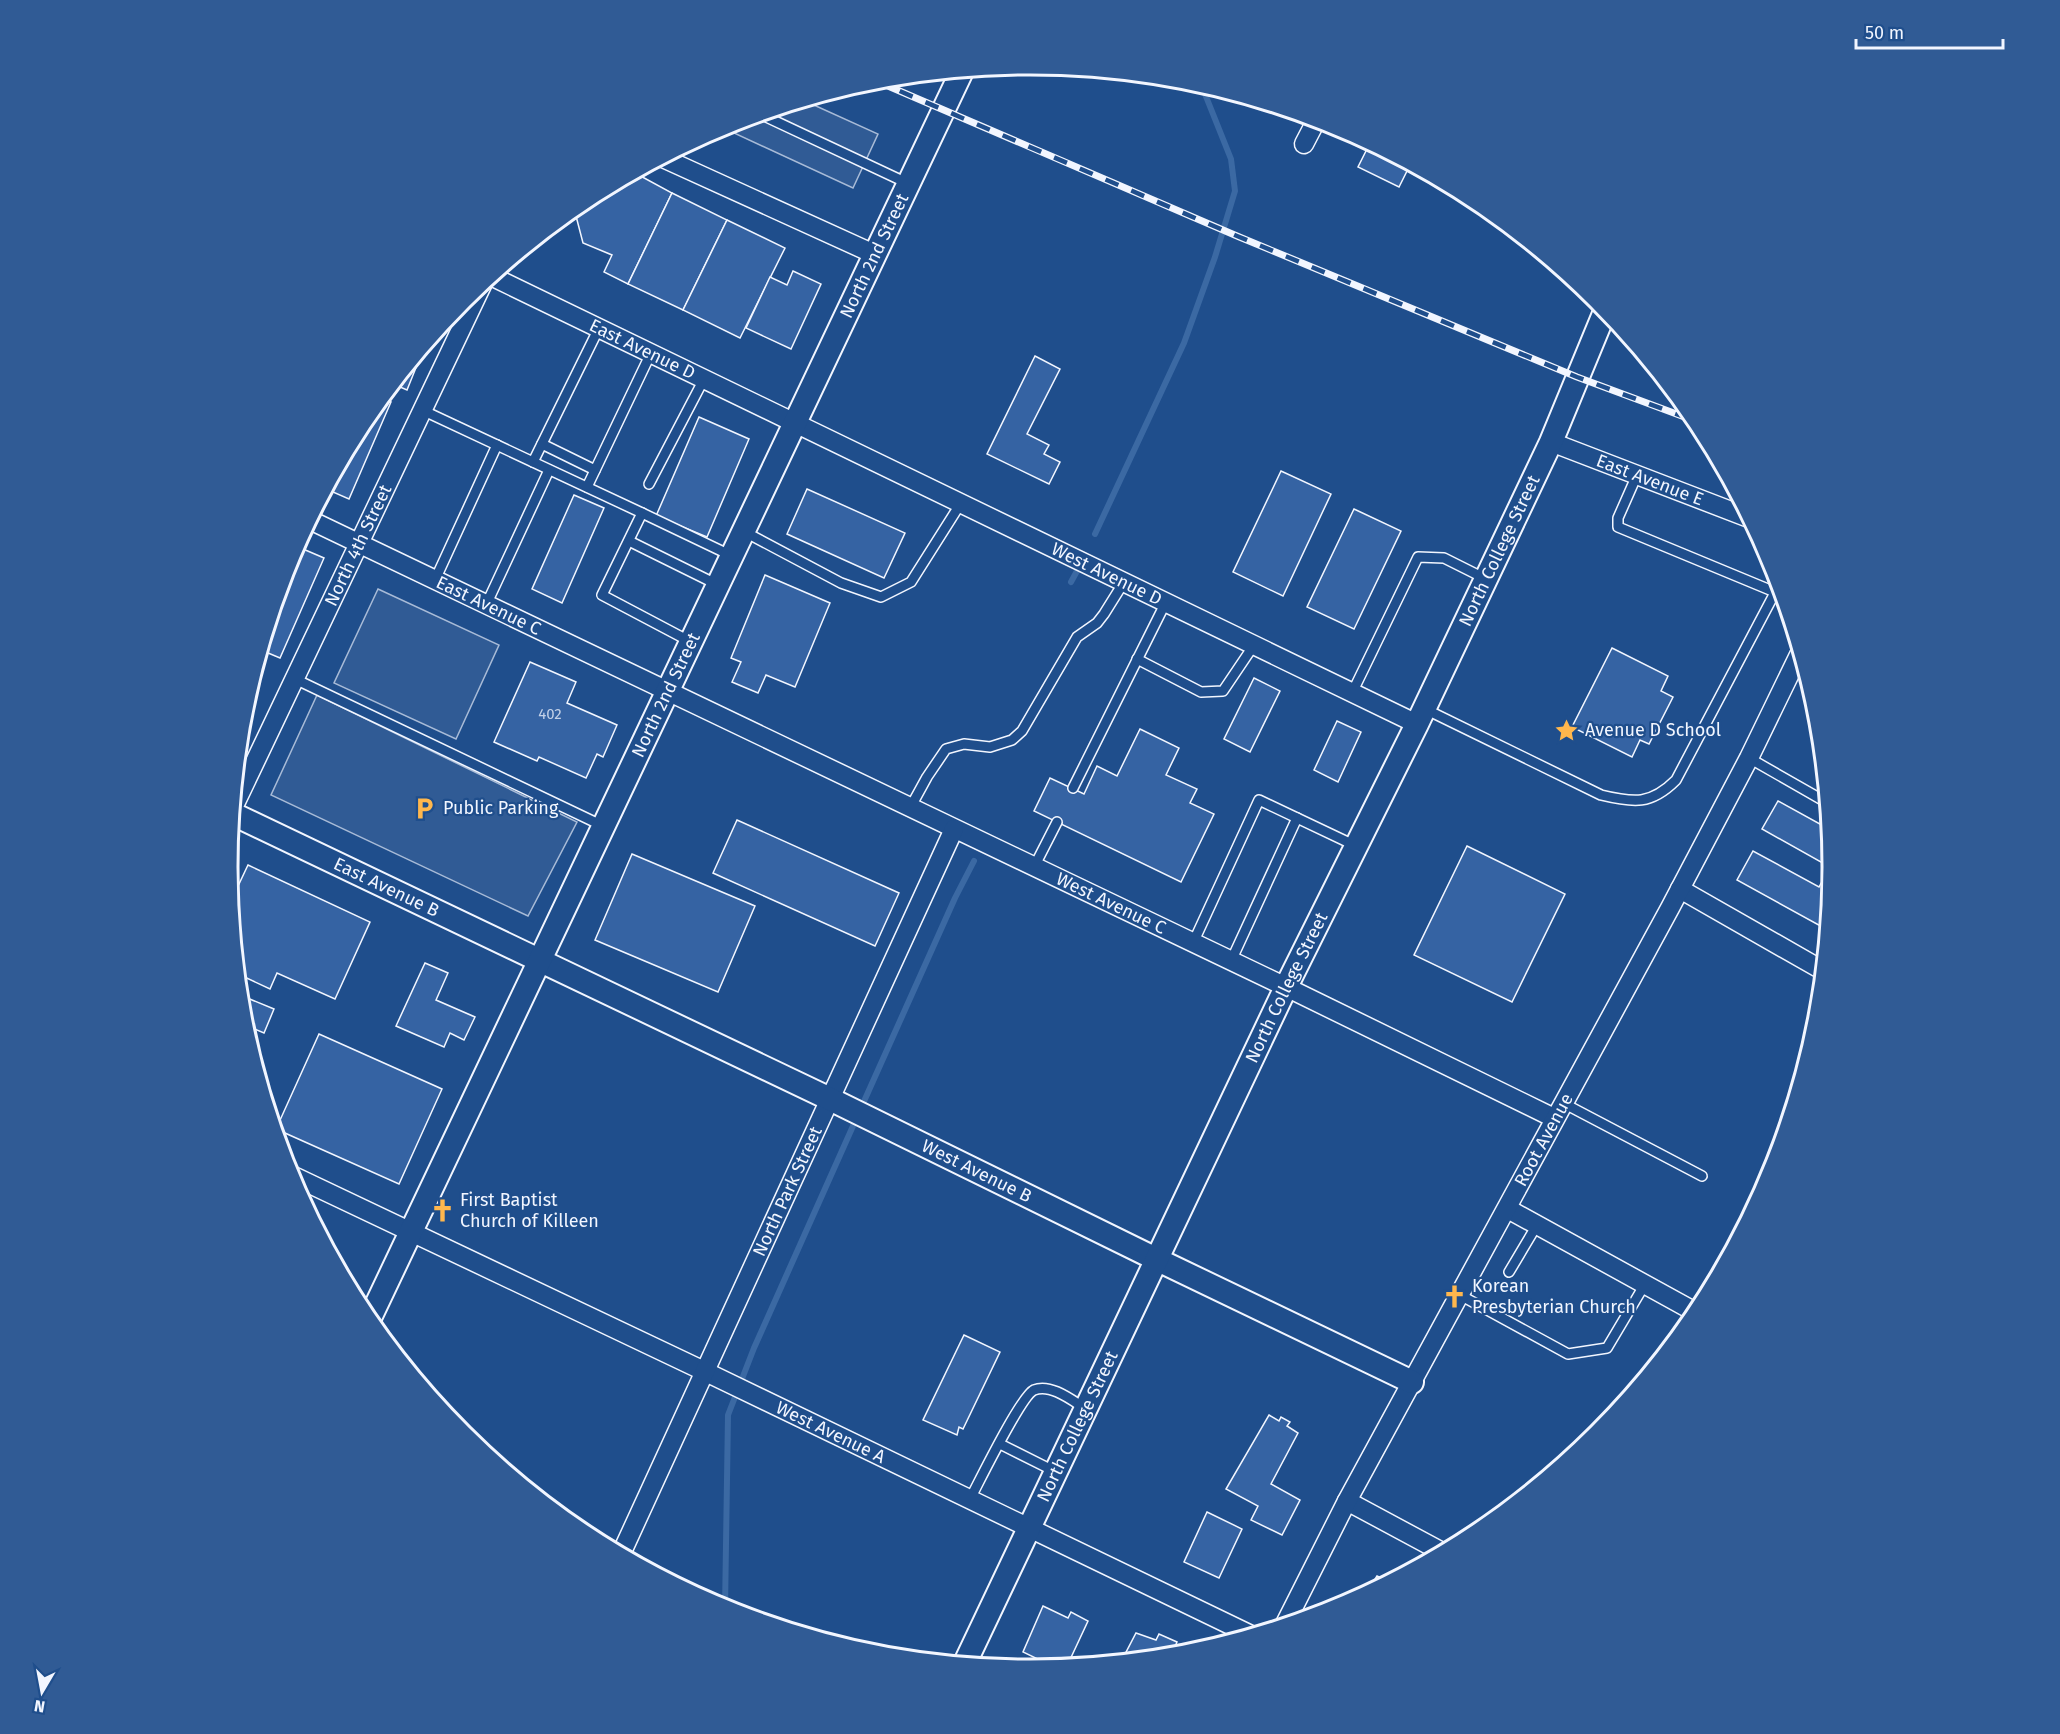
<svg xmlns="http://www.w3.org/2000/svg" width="2060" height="1734" font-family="'Fira Sans',sans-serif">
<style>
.parking{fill:#305b95;stroke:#a8bbd7;stroke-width:1.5}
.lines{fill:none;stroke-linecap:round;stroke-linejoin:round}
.stream{stroke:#3b69a3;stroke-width:6}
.building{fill:#3563a3;stroke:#f2f6ff;stroke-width:1.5}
.service-casing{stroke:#f2f6ff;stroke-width:12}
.minor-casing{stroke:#f2f6ff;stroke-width:21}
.tertiary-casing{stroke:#f2f6ff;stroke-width:26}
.service{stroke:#1f4e8c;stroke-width:9}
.minor{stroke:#1f4e8c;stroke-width:18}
.tertiary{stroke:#1f4e8c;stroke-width:22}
.rail-casing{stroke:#f2f6ff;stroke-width:7}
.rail{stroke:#1f4e8c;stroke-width:4.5;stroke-dasharray:14;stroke-linecap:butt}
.labels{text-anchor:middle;stroke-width:4.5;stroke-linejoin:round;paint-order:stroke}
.number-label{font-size:15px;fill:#c3d1e8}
.street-label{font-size:18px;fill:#f2f6ff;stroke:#1f4e8c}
.poi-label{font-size:18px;fill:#f2f6ff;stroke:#1f4e8c;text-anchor:start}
.rim{fill:none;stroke:#f2f6ff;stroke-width:3}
</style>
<rect width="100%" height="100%" fill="#1f4e8c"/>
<g class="parking">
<polygon points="805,101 878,134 853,188 721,127"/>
<polygon points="378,589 499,645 456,739 334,683"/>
<polygon points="317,695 577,822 528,916 271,795"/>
</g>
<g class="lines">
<g class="stream">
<polyline points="1095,534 1184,343 1215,257 1235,191 1231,159 1201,84"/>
<polyline points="1071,582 1077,571"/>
<polyline points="861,1108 955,898 974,861"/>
<polyline points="725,1609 728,1415 754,1348 857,1117"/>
</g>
</g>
<g class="building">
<polygon points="1370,143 1410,165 1399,187 1358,167"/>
<polygon points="635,173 672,193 628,284 604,272 612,255 583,243 576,216 587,198 613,184 616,186 618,181"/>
<polygon points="672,193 727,220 683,310 628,284"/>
<polygon points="727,220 785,248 740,338 683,310"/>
<polygon points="793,271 821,284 791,349 746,328 770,277 787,285"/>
<polygon points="1035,356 1060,369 1027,434 1049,445 1044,454 1060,462 1049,484 987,454"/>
<polygon points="415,358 412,364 417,365 407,390 393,384"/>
<polygon points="382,398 391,402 349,499 326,489 363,421"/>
<polygon points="699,417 749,439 707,537 656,516"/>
<polygon points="1281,471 1331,494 1283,596 1233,572"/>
<polygon points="807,489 905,533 884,578 787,534"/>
<polygon points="574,495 604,508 562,603 532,589"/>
<polygon points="1354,509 1401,531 1354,629 1307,607"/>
<polygon points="296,546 324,558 280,658 261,650 289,560"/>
<polygon points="765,575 830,603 795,687 766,675 758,693 732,682 741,662 731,658"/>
<polygon points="1612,648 1668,676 1661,691 1673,697 1649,744 1640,740 1632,757 1572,727"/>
<polygon points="530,662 576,682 567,703 617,725 603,757 597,754 586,778 539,757 537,761 494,742"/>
<polygon points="1254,678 1280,691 1250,752 1224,739"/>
<polygon points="1337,721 1361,732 1338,782 1314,770"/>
<polygon points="1140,729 1179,748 1166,775 1197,789 1190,803 1214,814 1181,882 1034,811 1050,778 1084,794 1097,766 1117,776"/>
<polygon points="1778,801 1829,829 1832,867 1826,929 1737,880 1753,851 1819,887 1830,867 1762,829"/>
<polygon points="737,820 899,893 875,946 713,873"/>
<polygon points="1467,846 1565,894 1512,1002 1414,955"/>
<polygon points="632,854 755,906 718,992 595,940"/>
<polygon points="248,865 370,922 335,999 277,973 270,989 238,974 231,901"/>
<polygon points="425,963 448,973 436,1000 475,1017 464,1040 450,1033 444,1047 396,1026"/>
<polygon points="240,995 274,1009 264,1033 243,1024"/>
<polygon points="319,1034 442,1089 399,1184 276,1129"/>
<polygon points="964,1335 1000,1352 963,1429 959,1427 957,1435 923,1420"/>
<polygon points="1269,1415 1279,1421 1281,1417 1290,1422 1287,1426 1298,1433 1271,1484 1300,1500 1282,1535 1251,1520 1258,1506 1226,1489"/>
<polygon points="1207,1512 1242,1529 1219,1578 1184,1562"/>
<polygon points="1377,1576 1388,1581 1367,1592"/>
<polygon points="1043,1606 1068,1618 1071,1612 1088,1621 1067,1666 1054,1667 1023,1652"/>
<polygon points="1136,1633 1156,1640 1159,1634 1177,1642 1171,1656 1122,1660"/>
</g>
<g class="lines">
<defs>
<g id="service">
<polyline points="760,114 907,183"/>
<polyline points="422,410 642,513 602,595 691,642"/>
<polyline points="542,444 595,470"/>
<polyline points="533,462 599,328"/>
<polyline points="1637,475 1618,518 1618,527 1775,592"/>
<polyline points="649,484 704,379"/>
<polyline points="587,487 651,353"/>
<polyline points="642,513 732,556"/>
<polyline points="743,531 841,583 881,597 911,582 961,503"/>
<polyline points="629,541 718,585"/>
<polyline points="435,580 497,445"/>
<polyline points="486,605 549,470"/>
<polyline points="1137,659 1201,692 1223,691 1254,645"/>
<polyline points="295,679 603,826"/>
<polyline points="1352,693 1418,557 1444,558 1486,579"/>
<path d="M1425,709L1601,795C1634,803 1651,805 1676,780L1779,585"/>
<polyline points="1749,758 1826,802"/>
<polyline points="1073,788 1166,602"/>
<polyline points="910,808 927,777 946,749 964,744 990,747 1012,740 1022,731 1077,637 1097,623 1104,614 1124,582"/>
<polyline points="1034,867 1057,822"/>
<polyline points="1193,943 1259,800 1356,846"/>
<polyline points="1231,961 1297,818"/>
<polyline points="1563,1103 1702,1176"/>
<polyline points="1509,1272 1537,1225"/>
<polyline points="1460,1295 1568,1354 1607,1348 1645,1284"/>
<polyline points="1000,1444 1056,1472"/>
<path d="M970,1499C979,1482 1021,1396 1034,1390C1051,1383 1073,1401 1086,1409"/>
</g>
<g id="minor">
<polyline points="1304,144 1317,119"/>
<polyline points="663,158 874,254"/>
<path id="s1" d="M491,276L1417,724"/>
<path id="s2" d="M1551,442L1749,518"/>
<path id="s3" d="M310,520L1286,987L1554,1118"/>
<path id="s4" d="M233,808L483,283"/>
<polyline points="1680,889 1822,970"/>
<path id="s5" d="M289,1174L706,1372L1251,1635"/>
<polyline points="1508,1209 1697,1313"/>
<polyline points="1347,1501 1442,1552"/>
<path id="s6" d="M621,1554L954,829"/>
<path id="s7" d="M1285,1624L1347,1501L1670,908L1749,758L1800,653"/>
</g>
<g id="tertiary">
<path id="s8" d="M233,814L830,1099L1156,1259L1412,1382"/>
<path id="s9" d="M369,1320L962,71"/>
<path id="s10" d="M965,1663L1286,987L1417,724L1551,442L1606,309"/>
</g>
</defs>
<use href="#service" class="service-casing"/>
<use href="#minor" class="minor-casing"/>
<use href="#tertiary" class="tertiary-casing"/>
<use href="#service" class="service"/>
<use href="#minor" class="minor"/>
<use href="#tertiary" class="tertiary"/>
<defs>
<polyline id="rail" points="874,80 1237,236 1577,377 1698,422"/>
</defs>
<use href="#rail" class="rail-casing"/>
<use href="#rail" class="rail"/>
</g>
<defs>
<symbol id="sight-bare" viewBox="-9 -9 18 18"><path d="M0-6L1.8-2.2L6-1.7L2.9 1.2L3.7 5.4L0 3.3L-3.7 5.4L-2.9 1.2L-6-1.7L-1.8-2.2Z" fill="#ffb74d" stroke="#1f4e8c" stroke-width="2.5" paint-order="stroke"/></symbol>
<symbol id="parking-bare" viewBox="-9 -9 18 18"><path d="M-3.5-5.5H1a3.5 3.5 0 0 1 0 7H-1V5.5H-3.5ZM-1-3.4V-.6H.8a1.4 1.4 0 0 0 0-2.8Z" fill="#ffb74d" stroke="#1f4e8c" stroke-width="2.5" paint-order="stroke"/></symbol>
<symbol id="church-bare" viewBox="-9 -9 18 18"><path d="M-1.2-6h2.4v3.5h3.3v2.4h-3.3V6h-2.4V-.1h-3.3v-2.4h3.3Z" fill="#ffb74d" stroke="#1f4e8c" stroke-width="2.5" paint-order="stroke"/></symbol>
</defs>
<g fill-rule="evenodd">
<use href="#sight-bare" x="1550" y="714" width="33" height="33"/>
<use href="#parking-bare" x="408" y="792" width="33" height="33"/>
<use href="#church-bare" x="426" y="1194" width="33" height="33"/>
<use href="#church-bare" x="1438" y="1280" width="33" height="33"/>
</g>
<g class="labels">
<g class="number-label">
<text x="550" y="719">402</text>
</g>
<g class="street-label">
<text dy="6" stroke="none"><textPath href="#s9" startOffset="1178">North 2nd Street</textPath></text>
<text dy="6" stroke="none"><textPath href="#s1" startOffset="168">East Avenue D</textPath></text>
<text dy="6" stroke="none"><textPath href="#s2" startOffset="106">East Avenue E</textPath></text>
<text dy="6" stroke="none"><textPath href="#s4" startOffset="291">North 4th Street</textPath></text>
<text dy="6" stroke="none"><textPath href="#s10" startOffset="1234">North College Street</textPath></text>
<text dy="6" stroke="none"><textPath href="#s1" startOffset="684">West Avenue D</textPath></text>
<text dy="6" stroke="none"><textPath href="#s3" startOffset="198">East Avenue C</textPath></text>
<text dy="6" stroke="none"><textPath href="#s9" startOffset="692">North 2nd Street</textPath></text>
<text dy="6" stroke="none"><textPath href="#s8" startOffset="170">East Avenue B</textPath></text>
<text dy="6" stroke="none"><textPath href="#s3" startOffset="888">West Avenue C</textPath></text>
<text dy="6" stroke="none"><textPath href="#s10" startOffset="748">North College Street</textPath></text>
<text dy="6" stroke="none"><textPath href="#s7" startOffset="549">Root Avenue</textPath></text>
<text dy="6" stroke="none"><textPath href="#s8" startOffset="825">West Avenue B</textPath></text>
<text dy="6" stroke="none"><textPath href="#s6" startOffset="399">North Park Street</textPath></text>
<text dy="6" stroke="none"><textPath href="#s10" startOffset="262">North College Street</textPath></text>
<text dy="6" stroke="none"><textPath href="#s5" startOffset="600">West Avenue A</textPath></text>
</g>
<g class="poi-label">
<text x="1585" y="736">Avenue D School</text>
<text x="443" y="814">Public Parking</text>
<text x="460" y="1206">First Baptist<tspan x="460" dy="21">Church of Killeen</tspan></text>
<text x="1472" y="1292">Korean<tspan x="1472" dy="21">Presbyterian Church</tspan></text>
</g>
</g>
<path d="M0 0H2060V1734H0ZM238 867a792 792 0 1 1 1584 0a792 792 0 1 1-1584 0Z" fill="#305b95" fill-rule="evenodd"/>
<path class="rim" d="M238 867a792 792 0 1 1 1584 0a792 792 0 1 1-1584 0Z"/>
<g transform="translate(42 1692) rotate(190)" stroke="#1f4e8c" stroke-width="4.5" paint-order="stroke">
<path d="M0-4.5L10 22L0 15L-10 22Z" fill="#f2f6ff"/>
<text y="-9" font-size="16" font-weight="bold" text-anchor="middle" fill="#f2f6ff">N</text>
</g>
<path d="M1856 39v9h147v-9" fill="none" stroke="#f2f6ff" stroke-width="3"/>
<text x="1865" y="39" font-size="18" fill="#f2f6ff" stroke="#1f4e8c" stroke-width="4.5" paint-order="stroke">50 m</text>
</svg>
